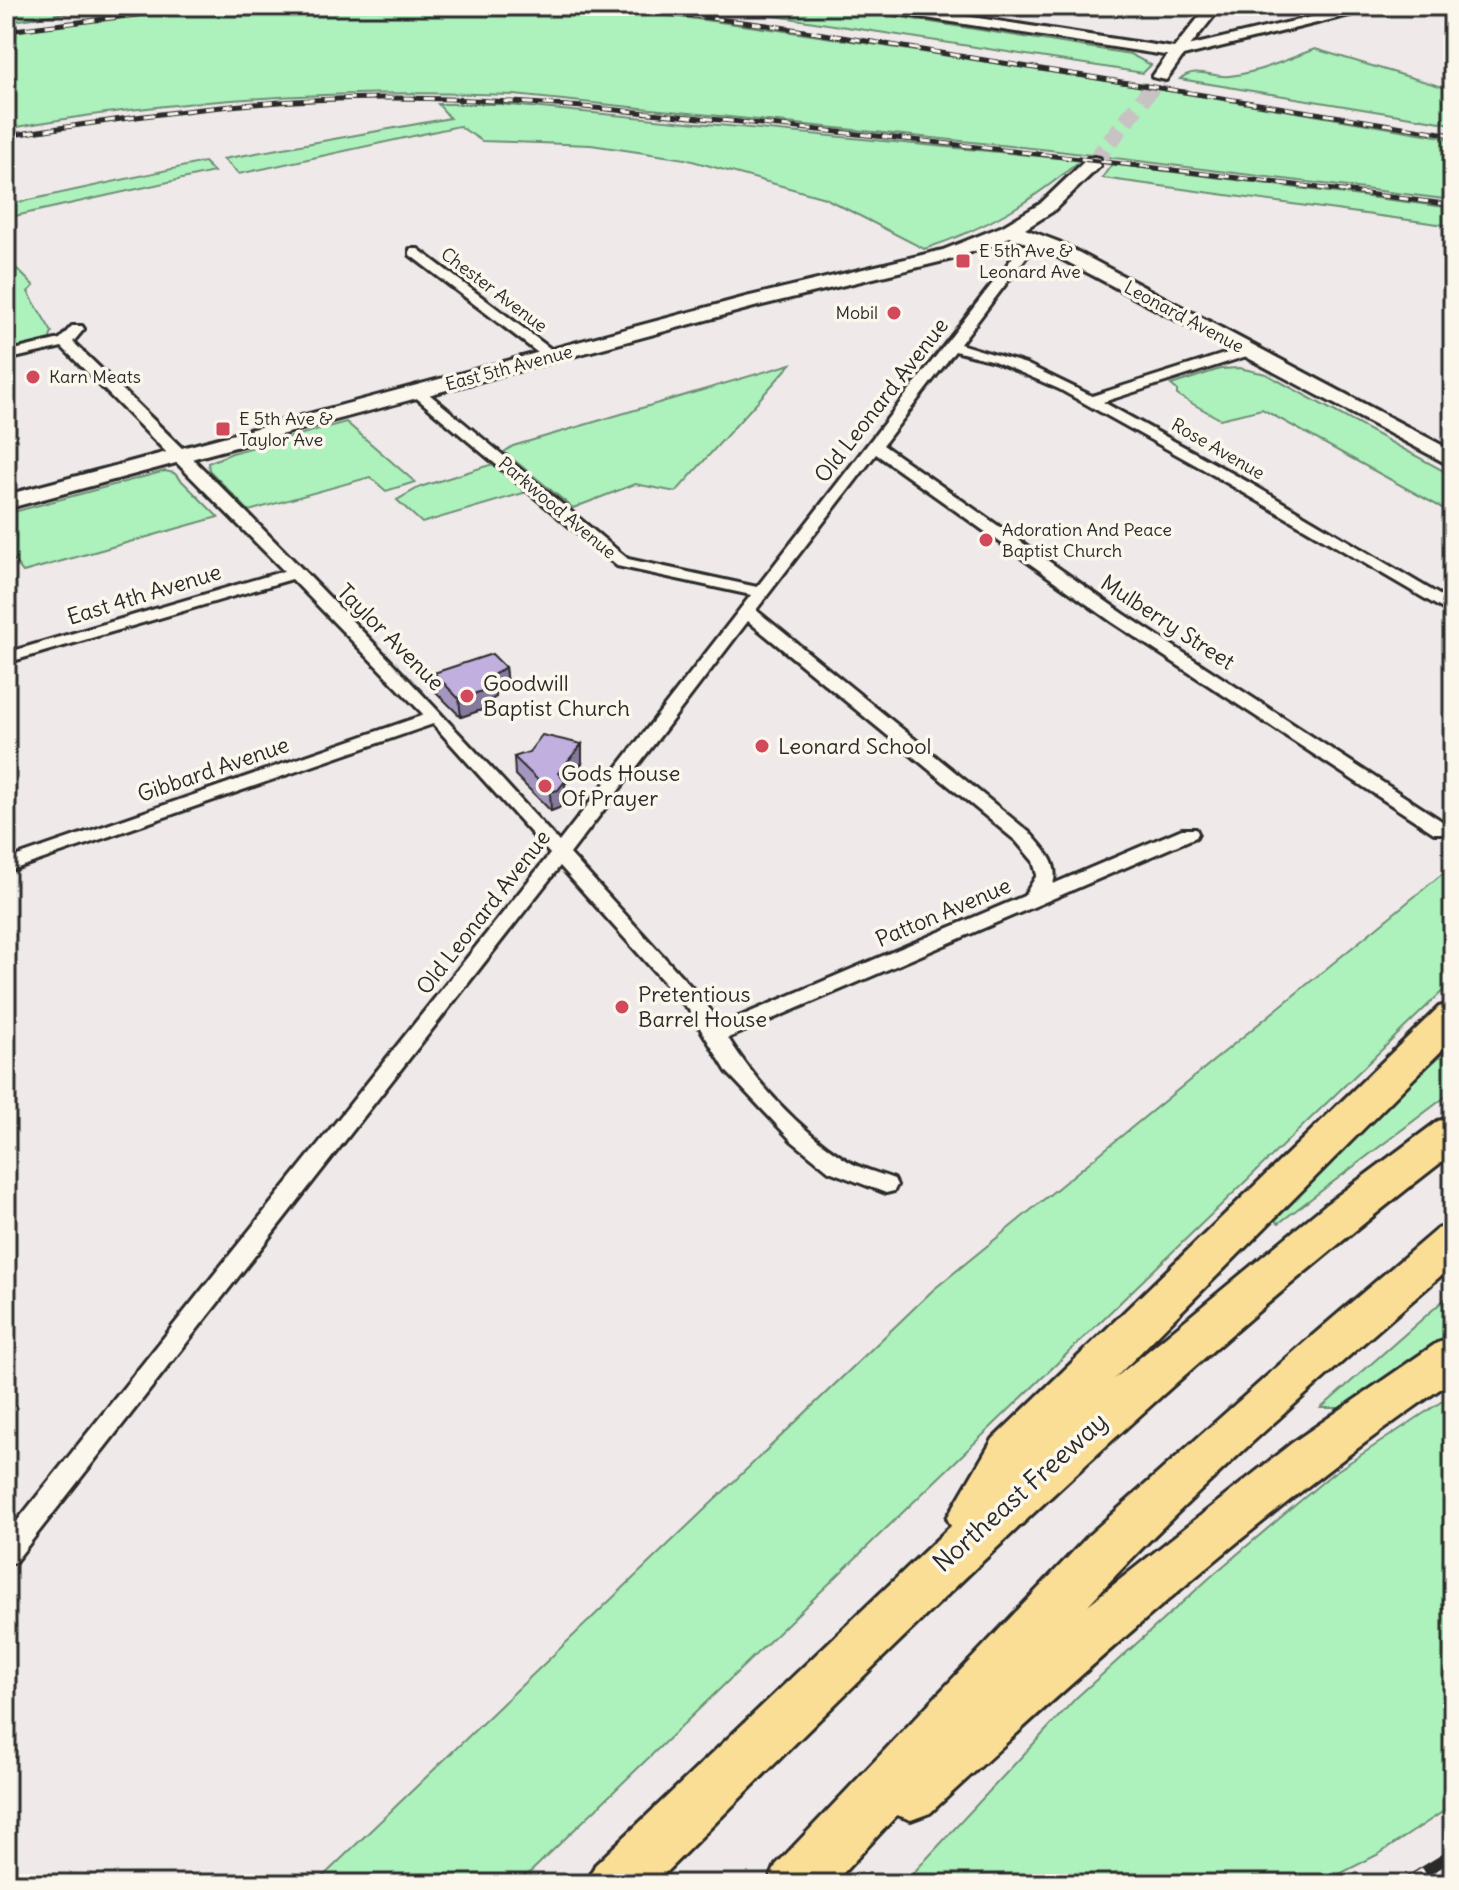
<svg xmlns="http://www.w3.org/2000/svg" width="1459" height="1890" font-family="Delius,sans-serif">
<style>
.green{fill:#adf1bc;stroke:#6c8e74;stroke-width:2}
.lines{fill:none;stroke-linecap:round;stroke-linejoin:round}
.secondary-tunnel{stroke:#c8c3c3;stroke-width:17;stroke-dasharray:17 9;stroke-linecap:butt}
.minor-casing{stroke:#2b2b2b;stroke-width:6}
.tertiary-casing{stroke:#2b2b2b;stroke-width:6}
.secondary-casing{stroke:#2b2b2b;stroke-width:6}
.motorway-casing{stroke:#2b2b2b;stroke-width:6}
.minor{fill:#fbf7ec;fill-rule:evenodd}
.tertiary{fill:#fbf7ec;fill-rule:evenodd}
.secondary{fill:#fbf7ec;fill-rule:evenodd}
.motorway{fill:#fbde96;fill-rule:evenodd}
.rail-far1-casing{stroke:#2b2b2b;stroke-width:5}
.rail-casing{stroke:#2b2b2b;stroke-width:11}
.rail-far1{stroke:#fbf7ec;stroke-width:3;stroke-dasharray:10;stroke-linecap:butt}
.rail{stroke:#fbf7ec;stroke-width:8;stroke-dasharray:24;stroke-linecap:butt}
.wall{fill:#a596c0;stroke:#2b2b2b;stroke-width:2}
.shaded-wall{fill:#867a9c;stroke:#2b2b2b;stroke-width:2}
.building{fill:#c0afdf;stroke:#2b2b2b;stroke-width:2}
.poi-dot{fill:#d1495b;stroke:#fbf7ec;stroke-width:3}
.labels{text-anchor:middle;stroke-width:7;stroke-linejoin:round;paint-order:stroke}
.far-poi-label{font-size:18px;fill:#2b2b2b;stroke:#fbf7ec;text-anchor:start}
.far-street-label{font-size:18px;fill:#2b2b2b;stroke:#fbf7ec}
.street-label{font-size:22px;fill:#2b2b2b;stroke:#fbf7ec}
.poi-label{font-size:22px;fill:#2b2b2b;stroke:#fbf7ec;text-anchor:start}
.near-street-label{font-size:26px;fill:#2b2b2b;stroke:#fbf7ec}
</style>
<rect width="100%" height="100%" fill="#efe9e9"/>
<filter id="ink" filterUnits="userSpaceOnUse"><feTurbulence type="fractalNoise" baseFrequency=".0125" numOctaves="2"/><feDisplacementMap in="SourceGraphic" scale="16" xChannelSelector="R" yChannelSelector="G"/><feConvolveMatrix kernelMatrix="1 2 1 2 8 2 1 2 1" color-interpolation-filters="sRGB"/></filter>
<g filter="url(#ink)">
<g class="green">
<polygon points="17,6 112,6 6,22 6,8"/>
<path d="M242,6H571C706,17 840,39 974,60C1134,85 1294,111 1453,139V200L1050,150L514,95C343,89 174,98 6,129V33L104,18Z"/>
<polygon points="711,6 831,6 1130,54 1151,65 1143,73"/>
<path d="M1315,49L1453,90V124L1180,79C1195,65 1212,78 1229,76C1258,73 1288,59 1315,49Z"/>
<path d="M438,104H499L1081,160C1029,203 988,228 924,249L825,198L685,159L591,145L482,141L459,126L239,174L223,159L450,118Z"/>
<polygon points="204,162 214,172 6,218 6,205"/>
<polygon points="1112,164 1453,208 1453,226 1102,178"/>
<polygon points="6,258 34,286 28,292 52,332 49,341 6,351"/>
<polygon points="791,364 676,492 635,484 573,508 504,452 513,446"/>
<polygon points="1239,368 1266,374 1453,476 1453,514 1262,409 1220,419 1177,395 1177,390 1171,385 1220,369"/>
<polygon points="346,422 415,482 386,491 370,477 249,511 209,470 208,463 232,453"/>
<polygon points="496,463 530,491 422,523 397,500 420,487"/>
<polygon points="165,471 174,473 218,517 23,572 6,550 6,514"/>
<polygon points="1453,865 1453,981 518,1884 315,1884 933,1290"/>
<polygon points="1453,1044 1453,1091 1279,1223 1268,1215"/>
<polygon points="1453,1292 1453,1338 1343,1408 1321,1408"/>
<polygon points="1453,1394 1453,1805 1379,1854 1320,1884 903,1884 1076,1698 1215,1573 1332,1474"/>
</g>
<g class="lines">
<polyline class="secondary-tunnel" points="1094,162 1160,77"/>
<defs>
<g id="minor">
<polygon points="1433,6 1453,8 1453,15 1434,8"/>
<polygon points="410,249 418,249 556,353 556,359 546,359 410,255"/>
<path d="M1016,253L1027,256L960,344L1026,364L1092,396L1243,348H1253V354L1103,402L1255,486L1453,603V615L1203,469L1059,389L994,361L955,351L883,445L1124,614L1448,825L1450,829L1448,833H1434L1112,622L876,454L756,610L1030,833C1043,848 1060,863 1053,884L1182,829H1196L1198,833L1196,837L728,1038C756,1083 799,1129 843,1158C857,1168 878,1173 894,1179L897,1185L894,1191L886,1193L829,1171L792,1141L727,1072L689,1010L560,866L15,1562L6,1565V1535L550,854L433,724L6,872V860L424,715L292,579L6,663V653L284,571L62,347L6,360V352L60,339L72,326H82L84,329L73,342C241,503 403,670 559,842L751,595L617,566L413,395V389H423L628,559L757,587ZM748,621L1016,841L1033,861L1037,875L1024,896L720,1025L704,1001L570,854Z"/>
</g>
<polygon id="tertiary" points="868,6 900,6 1174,48 1208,6 1222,6 1182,56 1177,57 875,10"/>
<g id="secondary">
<polygon points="1358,6 1386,6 1183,56 1166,80 1152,77 1171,50"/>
<polygon points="1094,157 1100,158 1100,166 1052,212 1025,229 1059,242 1453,451 1453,467 1045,250 1010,237 956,258 758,306 6,509 6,495 746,297 943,250 1003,226 1040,204 1088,158"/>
</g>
<g id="motorway">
<path d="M1453,1003V1039L1114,1379L1325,1205L1438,1121L1453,1117V1153C1166,1374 910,1628 654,1884H587L595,1865L951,1526L947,1518L993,1439L1439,1007Z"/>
<path d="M1453,1224V1265C1329,1374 1200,1482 1088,1605L1292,1443L1437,1343L1453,1338V1380C1266,1508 1097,1658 930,1813L911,1820L897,1815L833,1884H768L776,1865L1089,1535L1305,1342L1437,1229Z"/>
</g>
</defs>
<use href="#minor" class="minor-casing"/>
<use href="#tertiary" class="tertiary-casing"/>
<use href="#secondary" class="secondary-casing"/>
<use href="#motorway" class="motorway-casing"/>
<use href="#minor" class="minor"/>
<use href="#tertiary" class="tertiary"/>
<use href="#secondary" class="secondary"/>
<use href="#motorway" class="motorway"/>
<defs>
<g id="rail-far1">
<polyline points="613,6 767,25 1453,135"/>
<polyline points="6,31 209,6"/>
<path d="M6,136C132,117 256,98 384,98C523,98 661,114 799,128C1018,150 1235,177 1453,205"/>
</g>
<polyline id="rail" points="1404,1884 1453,1854"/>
</defs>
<use href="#rail-far1" class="rail-far1-casing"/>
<use href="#rail" class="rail-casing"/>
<use href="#rail-far1" class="rail-far1"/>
<use href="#rail" class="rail"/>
</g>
<g class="wall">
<polygon points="505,667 507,685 496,692 496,697 486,703 487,708 461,717 435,691 434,673"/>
<polygon points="514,757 582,763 565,784 566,799 559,808 551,811 515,775"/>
</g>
<g class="shaded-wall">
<polygon points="505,667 507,685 496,692 496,697 486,703 487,708 461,717 459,699"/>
<polygon points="582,744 582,763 565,784 566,799 559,808 551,811 550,792 558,773"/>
</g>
<g class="building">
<polygon points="492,654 505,667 492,676 495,679 482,687 485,690 459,699 434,673"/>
<polygon points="542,735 582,744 558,773 565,781 558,790 550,792 514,757 529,752"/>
</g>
</g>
<g class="poi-dot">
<rect x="955" y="253" width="16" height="16" rx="4"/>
<circle cx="894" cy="313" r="8"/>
<circle cx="33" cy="377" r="8"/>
<rect x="215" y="421" width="16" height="16" rx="4"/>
<circle cx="986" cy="540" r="8"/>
<circle cx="467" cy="696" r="8"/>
<circle cx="762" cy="746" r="8"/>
<circle cx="545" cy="786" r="8"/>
<circle cx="622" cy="1007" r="8"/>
</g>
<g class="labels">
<g class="far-poi-label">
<text x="979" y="257">E 5th Ave &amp;<tspan x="979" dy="21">Leonard Ave</tspan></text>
<text x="878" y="319" text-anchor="end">Mobil</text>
<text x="49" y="383">Karn Meats</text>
<text x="239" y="425">E 5th Ave &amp;<tspan x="239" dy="21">Taylor Ave</tspan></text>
<text x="1002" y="536">Adoration And Peace<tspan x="1002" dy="21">Baptist Church</tspan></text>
</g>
<g class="far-street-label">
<text transform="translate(494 290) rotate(37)" y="6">Chester Avenue</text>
<text transform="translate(1184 317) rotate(28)" y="6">Leonard Avenue</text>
<text transform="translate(509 368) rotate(-15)" y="6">East 5th Avenue</text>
<text transform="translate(1218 449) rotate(30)" y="6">Rose Avenue</text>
<text transform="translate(557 508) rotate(40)" y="6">Parkwood Avenue</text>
</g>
<g class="street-label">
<text transform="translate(881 400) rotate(-52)" y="8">Old Leonard Avenue</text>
<text transform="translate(144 594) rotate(-17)" y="8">East 4th Avenue</text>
<text transform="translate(1168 622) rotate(33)" y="8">Mulberry Street</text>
<text transform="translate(391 637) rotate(45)" y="8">Taylor Avenue</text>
<text transform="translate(213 769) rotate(-19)" y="8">Gibbard Avenue</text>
<text transform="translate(483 912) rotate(-52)" y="8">Old Leonard Avenue</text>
<text transform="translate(943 912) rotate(-23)" y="8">Patton Avenue</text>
</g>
<g class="poi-label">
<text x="483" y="691">Goodwill<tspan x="483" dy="25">Baptist Church</tspan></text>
<text x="778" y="754">Leonard School</text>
<text x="561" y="781">Gods House<tspan x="561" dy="25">Of Prayer</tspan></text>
<text x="638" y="1002">Pretentious<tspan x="638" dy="25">Barrel House</tspan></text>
</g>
<g class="near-street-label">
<text transform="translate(1020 1492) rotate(-42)" y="9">Northeast Freeway</text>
</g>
</g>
<rect width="1459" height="1890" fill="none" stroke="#fbf7ec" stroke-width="32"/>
<rect x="16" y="16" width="1427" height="1858" fill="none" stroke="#2b2b2b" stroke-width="3" filter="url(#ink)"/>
</svg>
